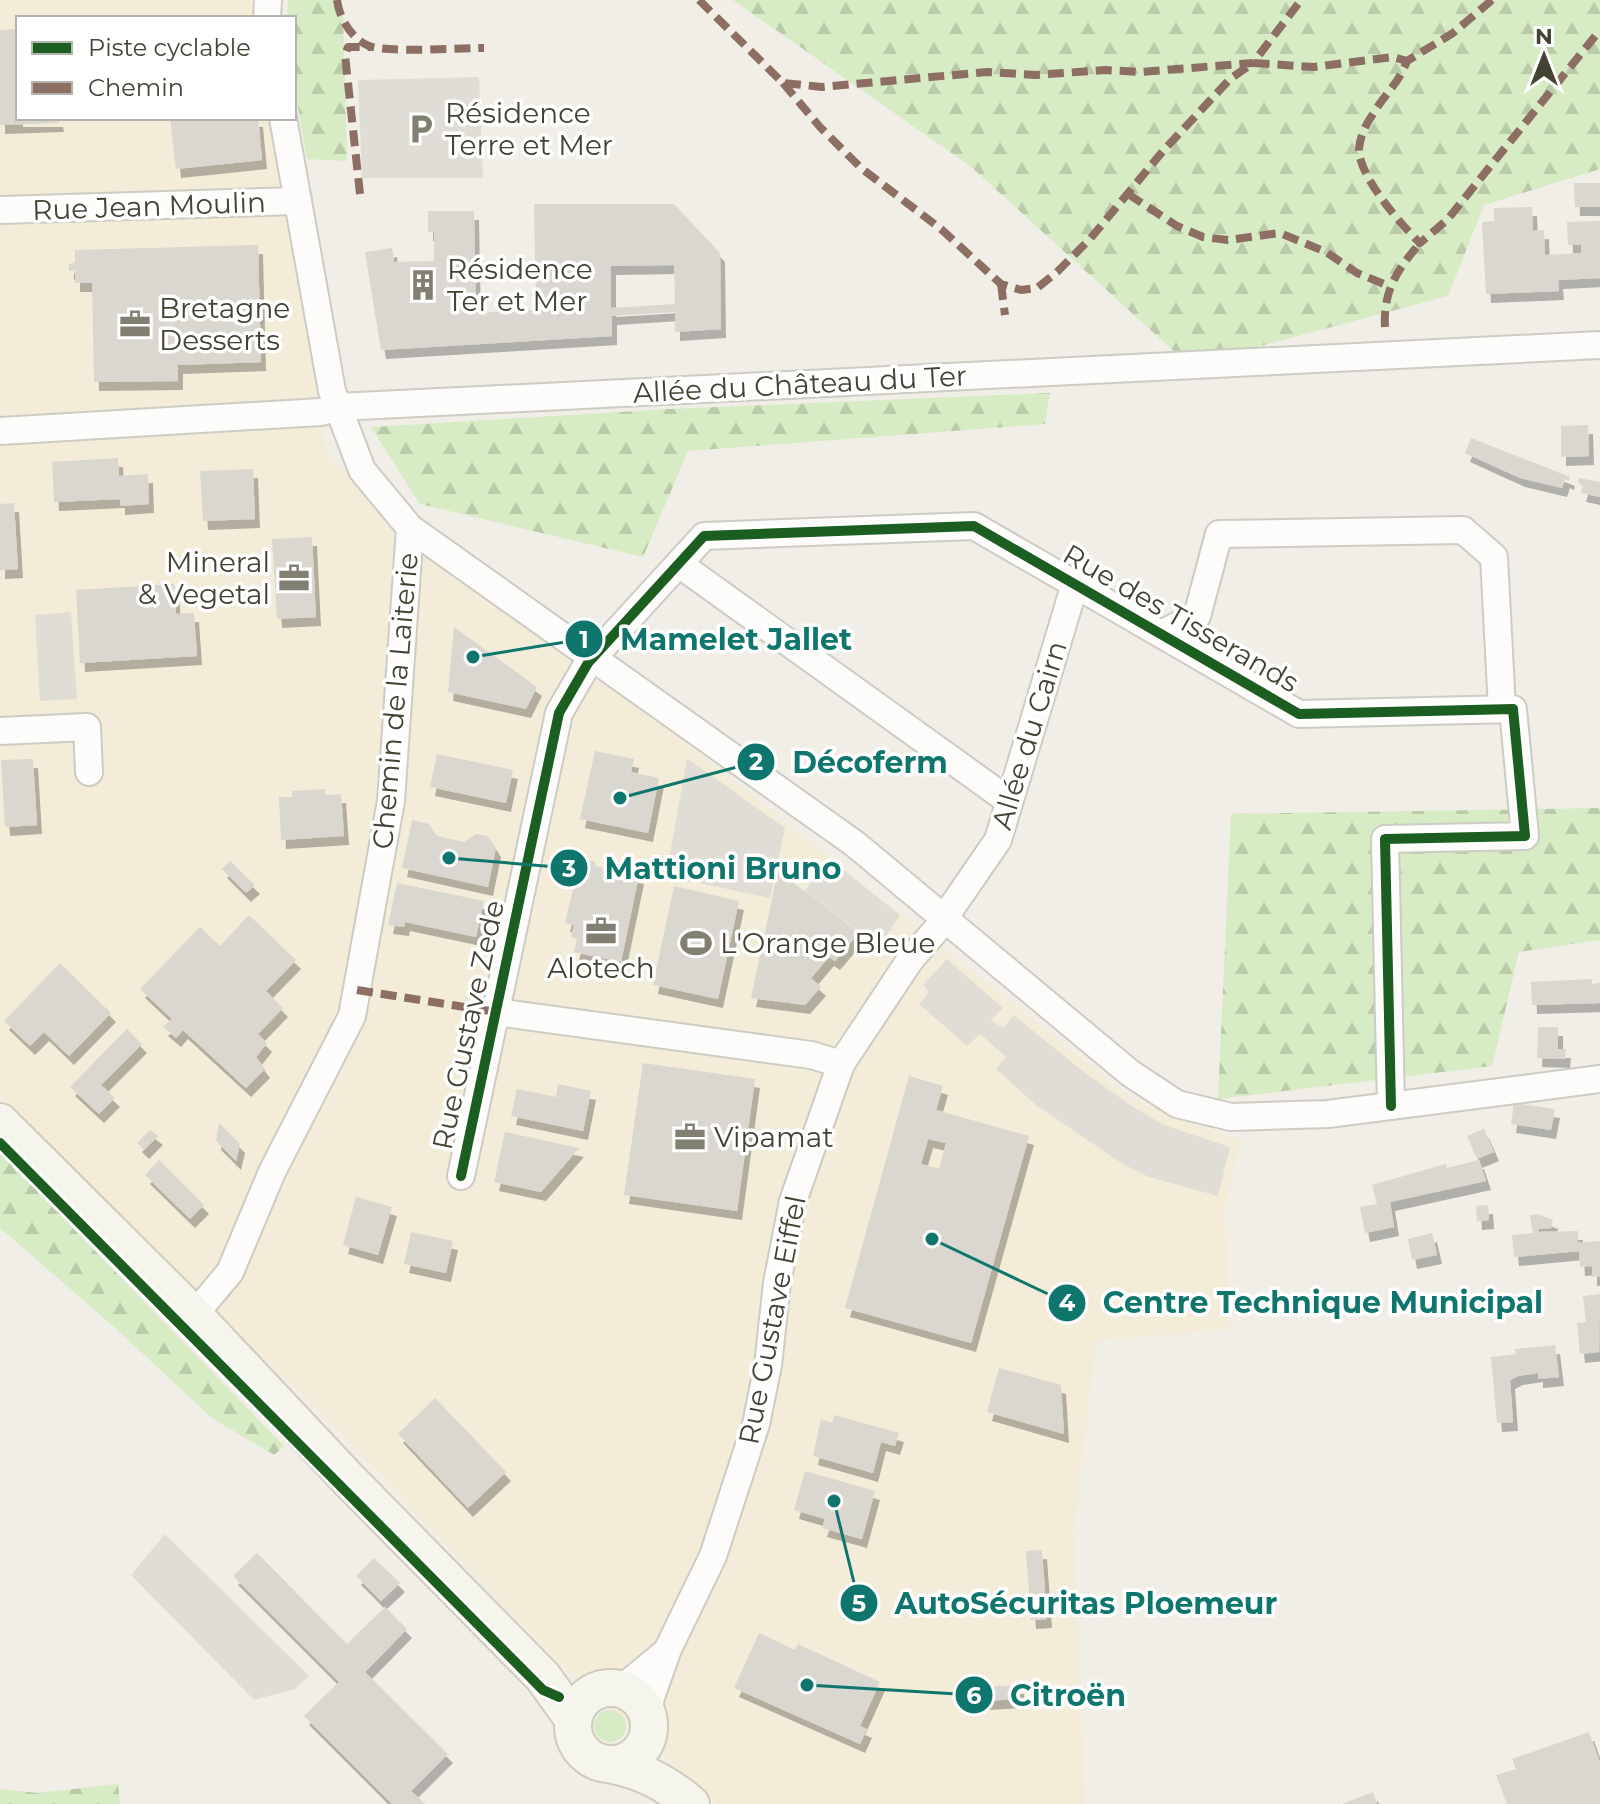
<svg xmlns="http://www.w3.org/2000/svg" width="1600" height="1804" font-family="Montserrat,sans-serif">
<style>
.commercial{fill:#f3ecd8}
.grass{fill:#d7ebc5}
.forest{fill:url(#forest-firs)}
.parking{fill:#dfddd6}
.building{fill:#d9d7cf;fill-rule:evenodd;filter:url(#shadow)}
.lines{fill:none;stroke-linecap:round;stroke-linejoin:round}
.minor-casing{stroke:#cdccc4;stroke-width:30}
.secondary-casing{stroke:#cfccbd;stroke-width:40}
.minor{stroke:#fdfcfb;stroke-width:26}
.secondary{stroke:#f6f5ed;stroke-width:36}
.quiet{stroke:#8d6e63;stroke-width:8;stroke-dasharray:16 8;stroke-linecap:butt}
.cycleway-casing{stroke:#fff;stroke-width:15}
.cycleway{stroke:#1b5e20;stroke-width:10}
.labels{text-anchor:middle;stroke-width:7;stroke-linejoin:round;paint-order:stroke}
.poi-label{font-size:28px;fill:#454133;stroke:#fff;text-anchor:start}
.street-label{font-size:28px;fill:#454133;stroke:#fff}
.leader{fill:none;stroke:#0f766e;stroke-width:3}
.callout-dot{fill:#0f766e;stroke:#fff;stroke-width:3}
.mark-label{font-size:24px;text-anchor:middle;font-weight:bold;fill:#fff}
.callout-label{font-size:30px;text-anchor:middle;font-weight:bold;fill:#0f766e;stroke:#fff;stroke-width:7;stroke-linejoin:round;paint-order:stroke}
</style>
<defs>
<pattern id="forest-firs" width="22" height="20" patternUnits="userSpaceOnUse" patternTransform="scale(2)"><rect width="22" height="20" fill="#d7ebc5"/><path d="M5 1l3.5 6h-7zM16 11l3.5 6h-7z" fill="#bacbaa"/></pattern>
<filter id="shadow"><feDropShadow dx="5" dy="9" stdDeviation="0" flood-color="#0004"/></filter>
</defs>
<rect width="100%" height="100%" fill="#f0eee6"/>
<polygon class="commercial" points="0,0 257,0 258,18 18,18 18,118 273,118 327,456 1133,1100 1240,1141 1225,1208 1230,1329 1096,1341 1074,1531 1085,1804 717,1804 556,1659 335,1427 0,1095"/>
<circle class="grass" cx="610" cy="1726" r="16"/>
<g class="forest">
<polygon points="288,0 339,0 343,18 347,161 307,159 294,84 294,18 287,18"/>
<polygon points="733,0 1600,0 1600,169 1484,205 1448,296 1189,365 970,166"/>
<polygon points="1050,393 1045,424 688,451 643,557 420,504 371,427 670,409"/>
<polygon points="1600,808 1600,940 1519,952 1492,1066 1218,1099 1231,814"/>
<polygon points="0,1153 284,1446 274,1455 212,1418 112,1325 0,1228"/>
<polygon points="118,1784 120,1804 0,1804 0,1789 38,1793"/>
</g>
<g class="parking">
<polygon points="479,77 483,178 362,178 358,80"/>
<polygon points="71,612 77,699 40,701 35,615"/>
<polygon points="687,758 785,828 770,898 666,876"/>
<polygon points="831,860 900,915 879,947 804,891"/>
<polygon points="947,959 1003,1008 991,1020 1003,1028 1014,1015 1080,1069 1130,1105 1164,1125 1230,1147 1218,1196 1149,1177 1123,1164 1037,1106 996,1069 1006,1057 980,1034 967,1046 919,1004 929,992 923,985"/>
<polygon points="165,1534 309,1676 295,1689 254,1700 131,1575"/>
</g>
<g class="building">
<polygon points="18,29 18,118 58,118 59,123 0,125 0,30"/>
<polygon points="170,118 258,118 262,160 176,169"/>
<polygon points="1574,183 1600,183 1600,207 1575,207"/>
<path d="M534,204H674L720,253L721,329L675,332V312L612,316V336L381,350L365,252L392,248L394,262L434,261V232H428V211H474L476,313L536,310ZM674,265L675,304L611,308V266Z"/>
<polygon points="1532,207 1533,231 1544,230 1545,255 1581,253 1581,245 1568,245 1567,222 1600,221 1600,278 1558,280 1559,291 1486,294 1482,222 1494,221 1494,208"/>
<polygon points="258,245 261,362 178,365 178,381 94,382 92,283 75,283 75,270 69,271 69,264 75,263 75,250"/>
<polygon points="1588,425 1589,456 1561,457 1561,426"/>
<polygon points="1471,438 1570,477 1569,481 1565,479 1562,488 1520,478 1465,453"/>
<polygon points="118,458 119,476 148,474 149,504 120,506 120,499 54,502 52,462"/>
<polygon points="253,469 255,519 203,521 200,471"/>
<polygon points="1579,478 1600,482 1600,497 1581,493 1583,486 1578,482"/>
<polygon points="14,503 18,569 0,570 0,504"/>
<polygon points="312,537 316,617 277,619 272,539"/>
<polygon points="174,584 176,614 194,613 197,656 80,663 76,590"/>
<polygon points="454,627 537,687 526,709 448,692"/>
<polygon points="595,751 634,759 631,772 659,778 648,833 580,819"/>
<polygon points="437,754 513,770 506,803 430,787"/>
<polygon points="33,759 37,825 5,827 1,760"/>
<polygon points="325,789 325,795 341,794 344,836 281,840 279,797 292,797 292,791"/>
<polygon points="412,820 429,824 437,836 464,842 476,834 488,836 496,848 488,887 402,868"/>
<polygon points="576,858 595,862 595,866 639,875 621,962 574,952 577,939 571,937 574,925 565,923 575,881 566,879 570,862"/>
<polygon points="230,861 255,885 246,893 222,869"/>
<polygon points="778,871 859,933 835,961 829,957 811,978 821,987 805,1005 751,998"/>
<polygon points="397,883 484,901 476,937 405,922 404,927 388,925"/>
<polygon points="674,886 739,901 718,999 653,985"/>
<polygon points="249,915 296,960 266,991 283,1008 258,1034 267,1043 256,1057 265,1069 246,1088 183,1030 176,1038 163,1027 172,1019 140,989 200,927 220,946"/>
<polygon points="60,963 111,1013 69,1056 44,1032 30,1046 4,1021"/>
<polygon points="1592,979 1592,984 1600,983 1600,1003 1532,1005 1531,982"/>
<polygon points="1538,1027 1558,1027 1558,1049 1566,1049 1565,1059 1537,1058"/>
<polygon points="127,1029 142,1044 101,1085 115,1098 99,1114 70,1087"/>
<polygon points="643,1063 755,1079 737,1211 624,1195"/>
<path d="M909,1076L943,1086L936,1110L1029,1136L971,1343L845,1308ZM928,1139L946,1143L939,1169L921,1164Z"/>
<polygon points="558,1084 591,1091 583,1131 511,1116 517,1089 556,1097"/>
<polygon points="1514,1103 1555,1109 1551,1130 1511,1124"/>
<polygon points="219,1123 240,1144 236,1161 216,1141"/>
<polygon points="1484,1129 1494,1152 1477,1159 1467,1136"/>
<polygon points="150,1130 158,1136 144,1150 137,1143"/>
<polygon points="505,1132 579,1148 541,1192 494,1182"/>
<polygon points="159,1160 204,1205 190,1219 145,1175"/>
<polygon points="1479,1160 1486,1181 1390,1202 1394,1227 1365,1233 1360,1207 1377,1204 1372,1185 1446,1164 1447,1168"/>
<polygon points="356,1197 392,1207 378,1255 343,1245"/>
<polygon points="1488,1205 1489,1220 1477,1221 1476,1206"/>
<polygon points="1538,1214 1553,1220 1551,1228 1539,1229 1539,1232 1578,1231 1578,1243 1600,1241 1600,1276 1592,1277 1592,1266 1580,1267 1579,1251 1514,1257 1512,1235 1533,1233 1530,1215"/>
<polygon points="411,1232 453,1241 446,1273 404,1264"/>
<polygon points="1432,1233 1437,1255 1412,1260 1408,1239"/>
<polygon points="1600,1294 1599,1352 1580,1354 1577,1323 1586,1322 1583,1296"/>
<polygon points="1555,1345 1559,1377 1538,1379 1538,1373 1518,1376 1510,1380 1513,1422 1497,1423 1491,1357 1516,1354 1515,1349"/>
<polygon points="999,1368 1061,1385 1064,1434 987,1412"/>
<polygon points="435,1398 506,1472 468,1508 398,1434"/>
<polygon points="834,1415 899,1433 895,1446 881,1442 873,1473 813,1456 821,1419 832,1423"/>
<polygon points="805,1471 875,1491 862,1539 822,1528 825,1519 794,1510"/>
<polygon points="1042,1550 1047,1619 1031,1620 1026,1551"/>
<polygon points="257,1553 347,1644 385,1607 407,1629 365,1672 448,1754 411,1791 425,1804 392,1804 304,1716 339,1682 233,1576"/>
<polygon points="374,1558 400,1583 381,1601 356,1576"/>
<polygon points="759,1633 795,1650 798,1644 880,1682 860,1726 867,1729 860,1744 734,1688"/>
<polygon points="1019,1685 1020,1699 984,1701 983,1687"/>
<polygon points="1589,1732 1600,1763 1600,1804 1507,1804 1496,1775 1516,1769 1512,1759"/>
<polygon points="1373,1792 1377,1804 1342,1804"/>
</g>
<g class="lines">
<defs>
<g id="minor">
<polyline points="267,18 268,0"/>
<polyline points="283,118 332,391 362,470 410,528 855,844 1130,1073 1177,1104 1231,1117 1328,1114 1600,1079"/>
<polyline points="0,210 298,201"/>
<polyline points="0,431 321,412 338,407 1600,345"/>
<polyline points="679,564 1009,801"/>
<polyline points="1161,634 1197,616 1219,534 1463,530 1494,557 1502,709"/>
<polyline points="0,731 87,727 89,772"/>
<polyline points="496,1012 811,1055 841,1064"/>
<polyline points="461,1176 559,713 588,663 704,536 974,526 1299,714 1513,709 1525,836 1385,839 1391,1106"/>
<polyline points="194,1315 230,1272 272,1172 352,1016 391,801 410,528"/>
<polyline points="621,1689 666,1652"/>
<polyline points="648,1717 651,1697 668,1649 713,1556 756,1424 768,1365 777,1283 793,1201 841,1064 910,960 936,930 998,840 1075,584"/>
</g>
<g id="secondary">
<polyline points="0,1122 194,1315 351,1482 543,1677 573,1719"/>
<circle cx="611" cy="1726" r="38"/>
<path d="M613,1765C644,1771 667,1784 691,1804"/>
</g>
</defs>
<use href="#minor" class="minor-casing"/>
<use href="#secondary" class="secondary-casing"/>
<use href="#minor" class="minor"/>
<use href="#secondary" class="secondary"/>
<g class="quiet">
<path d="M337,0C339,17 351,39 369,46C387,53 460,48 484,48"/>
<polyline points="699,0 783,83 822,87 987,72 1035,75 1105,70 1140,72 1253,63 1301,0"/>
<path d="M1492,0L1453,33L1407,61C1399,83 1384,95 1373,114C1366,124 1360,136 1359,149C1358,175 1401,225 1420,243L1447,220L1600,30"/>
<polyline points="783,83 820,127 861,168 941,229 1001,284 1021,290 1037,288 1057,272 1090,239 1163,151 1230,79 1253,63 1314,67 1393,57 1407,61"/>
<polyline points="360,194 345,55 348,47 371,47"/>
<polyline points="1128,194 1177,226 1203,237 1228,240 1280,233 1326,252 1357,273 1389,286"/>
<polyline points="1001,284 1005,315"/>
<path d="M1385,327C1383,291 1397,270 1420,243"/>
<polyline points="357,990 496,1012"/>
</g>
<defs>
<g id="cycleway">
<polyline points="0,1143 543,1690 559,1697"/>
<polyline points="461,1176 559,713 588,663 704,536 974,526 1299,714 1513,709 1525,836 1385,839 1391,1106"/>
</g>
</defs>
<use href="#cycleway" class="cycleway-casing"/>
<use href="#cycleway" class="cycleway"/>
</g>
<defs>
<symbol id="parking-bare" viewBox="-9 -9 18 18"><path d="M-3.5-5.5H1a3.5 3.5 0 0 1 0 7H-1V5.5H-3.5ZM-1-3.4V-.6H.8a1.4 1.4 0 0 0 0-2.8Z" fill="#817e72" stroke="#fff" stroke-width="2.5" paint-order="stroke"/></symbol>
<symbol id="building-bare" viewBox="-9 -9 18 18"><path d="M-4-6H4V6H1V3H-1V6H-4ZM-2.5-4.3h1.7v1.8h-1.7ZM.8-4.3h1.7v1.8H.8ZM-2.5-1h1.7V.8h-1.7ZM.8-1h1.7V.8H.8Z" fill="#817e72" stroke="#fff" stroke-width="2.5" paint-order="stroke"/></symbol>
<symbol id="office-bare" viewBox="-9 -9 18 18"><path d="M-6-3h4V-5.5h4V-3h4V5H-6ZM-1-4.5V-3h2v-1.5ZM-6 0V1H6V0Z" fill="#817e72" stroke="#fff" stroke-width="2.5" paint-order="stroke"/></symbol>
<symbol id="stadium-bare" viewBox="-9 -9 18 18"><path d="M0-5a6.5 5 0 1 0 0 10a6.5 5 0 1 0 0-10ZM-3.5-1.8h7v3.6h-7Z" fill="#817e72" stroke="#fff" stroke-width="2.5" paint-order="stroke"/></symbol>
</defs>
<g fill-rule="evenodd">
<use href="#parking-bare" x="399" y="107" width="44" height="44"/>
<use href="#building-bare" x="401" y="263" width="44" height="44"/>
<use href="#office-bare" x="113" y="302" width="44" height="44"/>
<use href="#office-bare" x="272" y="556" width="44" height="44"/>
<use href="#office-bare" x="579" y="909" width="44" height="44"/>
<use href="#stadium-bare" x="674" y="921" width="44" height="44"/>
<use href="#office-bare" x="668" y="1115" width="44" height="44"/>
</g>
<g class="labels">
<g class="poi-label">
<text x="445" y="123">Résidence<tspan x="445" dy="32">Terre et Mer</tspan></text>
<text x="447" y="279">Résidence<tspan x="447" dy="32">Ter et Mer</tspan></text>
<text x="159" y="318">Bretagne<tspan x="159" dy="32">Desserts</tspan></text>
<text x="270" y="572" text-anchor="end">Mineral<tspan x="270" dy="32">&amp; Vegetal</tspan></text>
<text x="720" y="953">L'Orange Bleue</text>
<text x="601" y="978" text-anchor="middle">Alotech</text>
<text x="714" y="1147">Vipamat</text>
</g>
<g class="street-label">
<text transform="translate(149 206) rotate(-2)" y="10">Rue Jean Moulin</text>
<text transform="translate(800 384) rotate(-3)" y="10">Allée du Château du Ter</text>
<text transform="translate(1181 618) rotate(30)" y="10">Rue des Tisserands</text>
<text transform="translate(395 701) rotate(-85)" y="10">Chemin de la Laiterie</text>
<text transform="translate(1029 735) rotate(-73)" y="10">Allée du Cairn</text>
<text transform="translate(468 1025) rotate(-78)" y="10">Rue Gustave Zede</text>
<text transform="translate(772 1320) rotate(-79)" y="10">Rue Gustave Eiffel</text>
</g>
</g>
<path class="leader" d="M473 657L584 639M620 798L756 762M449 858L569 868M932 1239L1067 1303M834 1501L859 1603M807 1685L974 1695"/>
<g class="callout-dot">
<circle cx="473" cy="657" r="8"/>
<circle cx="620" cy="798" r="8"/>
<circle cx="449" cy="858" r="8"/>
<circle cx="932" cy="1239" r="8"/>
<circle cx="834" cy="1501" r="8"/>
<circle cx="807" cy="1685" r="8"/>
<circle cx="584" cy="639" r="20"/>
<circle cx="756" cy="762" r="20"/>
<circle cx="569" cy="868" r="20"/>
<circle cx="1067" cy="1303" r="20"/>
<circle cx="859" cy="1603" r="20"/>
<circle cx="974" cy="1695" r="20"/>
</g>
<g class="mark-label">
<text x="584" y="648">1</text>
<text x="756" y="770">2</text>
<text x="569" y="877">3</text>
<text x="1067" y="1311">4</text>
<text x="859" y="1612">5</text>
<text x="974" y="1704">6</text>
</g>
<g class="callout-label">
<text x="736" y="650">Mamelet Jallet</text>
<text x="870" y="773">Décoferm</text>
<text x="723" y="879">Mattioni Bruno</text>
<text x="1323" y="1313">Centre Technique Municipal</text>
<text x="1086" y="1614">AutoSécuritas Ploemeur</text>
<text x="1068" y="1706">Citroën</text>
</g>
<rect x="16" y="16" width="280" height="104" fill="#ffffff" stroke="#b5b3ad" stroke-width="2"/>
<rect x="32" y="42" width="40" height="12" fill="#1b5e20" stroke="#b5b3ad" stroke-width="2"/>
<text x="88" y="56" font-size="24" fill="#454133">Piste cyclable</text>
<rect x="32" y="82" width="40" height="12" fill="#8d6e63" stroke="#b5b3ad" stroke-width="2"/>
<text x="88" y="96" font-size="24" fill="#454133">Chemin</text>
<g transform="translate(1544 56)" stroke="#ffffff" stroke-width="6" paint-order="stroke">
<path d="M0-6L14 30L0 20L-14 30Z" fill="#454133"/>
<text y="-12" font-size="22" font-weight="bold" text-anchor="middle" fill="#454133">N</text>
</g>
</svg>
